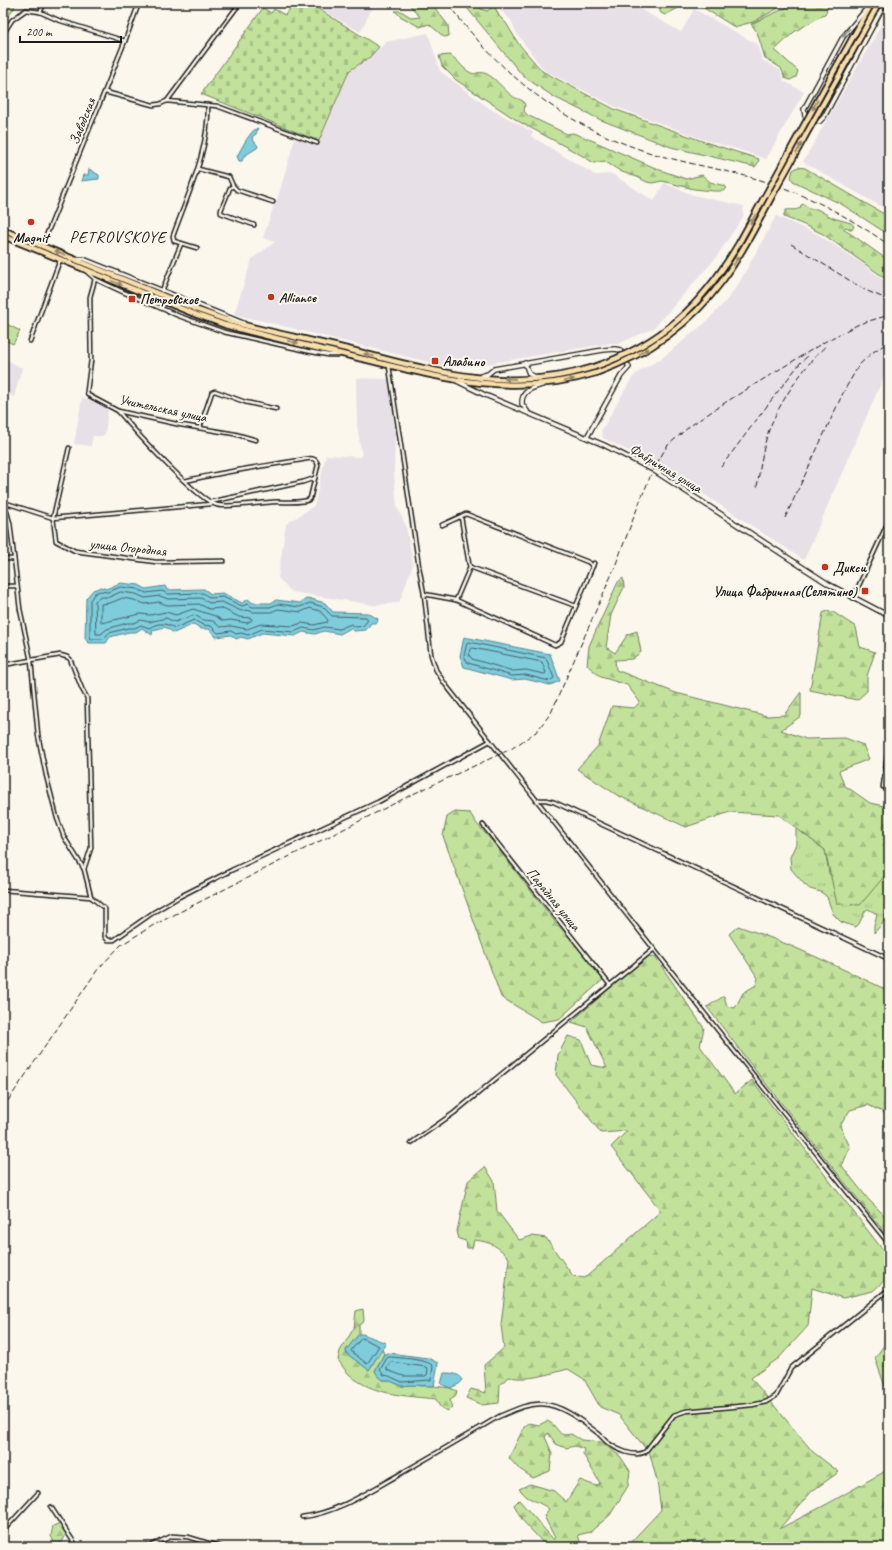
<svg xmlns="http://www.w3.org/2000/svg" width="892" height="1550" font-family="Caveat,sans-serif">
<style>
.built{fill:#e8e0e7}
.grass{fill:url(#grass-tufts);stroke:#6f7f5c}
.forest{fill:url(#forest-firs);stroke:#6f7f5c}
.cemetery{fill:url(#cemetery-stones);stroke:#6f7f5c}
.pitch{fill:#c2e29b;stroke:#6f7f5c}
.water{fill:#7eccdc;stroke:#57868f}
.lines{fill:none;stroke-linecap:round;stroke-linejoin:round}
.shore{stroke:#436269;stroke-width:1}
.street-casing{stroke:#1c1c1c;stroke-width:5.5}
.secondary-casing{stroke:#1c1c1c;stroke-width:6}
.highway-casing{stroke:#1c1c1c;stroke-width:8}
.street{stroke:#fbf7ec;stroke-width:2.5}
.secondary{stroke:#fbf7ec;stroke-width:3.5}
.highway{stroke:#f8deab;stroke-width:4.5}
.rail{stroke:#1c1c1c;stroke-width:1;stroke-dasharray:6 3;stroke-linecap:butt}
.highway-bridge-casing{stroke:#1c1c1c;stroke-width:8;stroke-linecap:butt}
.highway-bridge{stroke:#f8deab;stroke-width:4.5}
.oneway{fill:#97948e}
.oneway2{fill:#95876b}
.poi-dot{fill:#c8321e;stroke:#fbf7ec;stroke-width:1.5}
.labels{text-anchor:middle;stroke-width:4;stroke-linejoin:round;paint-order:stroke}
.street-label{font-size:14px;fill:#1c1c1c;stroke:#fbf7ec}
.poi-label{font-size:14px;font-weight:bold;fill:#1c1c1c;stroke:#fbf7ec;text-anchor:start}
.quarter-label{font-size:16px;letter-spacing:1px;fill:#1c1c1c;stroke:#fbf7ec}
</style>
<defs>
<pattern id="grass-tufts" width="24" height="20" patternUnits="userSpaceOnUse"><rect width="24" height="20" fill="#c2e29b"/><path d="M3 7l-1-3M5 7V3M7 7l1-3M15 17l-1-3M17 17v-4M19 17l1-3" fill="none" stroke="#a6c185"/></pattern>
<pattern id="forest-firs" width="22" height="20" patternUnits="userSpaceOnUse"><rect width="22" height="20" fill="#c2e29b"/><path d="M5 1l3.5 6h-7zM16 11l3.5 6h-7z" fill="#a6c185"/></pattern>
<pattern id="cemetery-stones" width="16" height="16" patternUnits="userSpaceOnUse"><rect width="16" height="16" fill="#c2e29b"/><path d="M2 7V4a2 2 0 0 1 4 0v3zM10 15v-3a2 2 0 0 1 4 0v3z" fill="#a6c185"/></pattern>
</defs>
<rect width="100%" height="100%" fill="#fbf7ec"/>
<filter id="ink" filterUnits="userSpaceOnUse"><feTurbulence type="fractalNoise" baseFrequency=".025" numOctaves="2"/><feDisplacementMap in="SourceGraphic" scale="8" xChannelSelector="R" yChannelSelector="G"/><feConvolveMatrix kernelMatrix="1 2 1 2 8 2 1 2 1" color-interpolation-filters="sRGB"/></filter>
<g filter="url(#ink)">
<g class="built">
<polygon points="310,3 375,3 360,32"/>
<polygon points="499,3 629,3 681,32 694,9 757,44 762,60 780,70 784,81 804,92 766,159 737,149 705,140 614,106 544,70 517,34 511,20 501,11"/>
<polygon points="889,11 889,211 803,162"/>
<polygon points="428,33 440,71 489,108 533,132 531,136 595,175 612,174 654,201 664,183 693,195 744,206 743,217 715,259 654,328 618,344 611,343 487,364 444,366 234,314 252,259 275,242 263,238 274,205 278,197 295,138 318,146 348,73 370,58 386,42"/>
<polygon points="776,216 819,235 860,262 889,284 889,365 804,560 665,469 603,438 601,431 632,378 641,370 662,358 705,323 725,302 739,283"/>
<polygon points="3,358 22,368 14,397 3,392"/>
<polygon points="356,378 389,379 395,434 394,473 397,507 406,526 413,564 399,603 374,605 292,592 278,578 286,524 314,506 326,455 362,457 357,425"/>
<polygon points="82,398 100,402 107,407 108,410 105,434 102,436 93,436 91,446 74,444"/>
</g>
<polygon class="grass" points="796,828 825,850 829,874 889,873 889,911 885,915 883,923 874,933 874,925 877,914 868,909 865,911 859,924 856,927 841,922 833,914 827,897 821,892 810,889 805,885 791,869 790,857 796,844"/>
<g class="forest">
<polygon points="3,3 9,3 15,7 3,22"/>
<polygon points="408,3 431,3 448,25 449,36 444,37 429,24 420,27 400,16 395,11 401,11 412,18 420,17"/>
<polygon points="463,3 478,3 481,9 487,11 491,8 489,3 493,3 499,16 506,23 518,43 542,71 614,109 705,142 759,159 758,163 755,167 671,147 601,120 554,97 523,76"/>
<polygon points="656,3 694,3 682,6 665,15 661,13"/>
<polygon points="696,3 788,3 753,22 741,25 736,28"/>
<polygon points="796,3 828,3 826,13 794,32 775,50 798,71 796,77 790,80 785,78 781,68 765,58 757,32 751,24"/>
<path d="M450,55C459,60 463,71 474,74C489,67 500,87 511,95C514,98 519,99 523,101L525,105L524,111L527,115L567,134L573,133L591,140L660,170L686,179L702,175L710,182L725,186L727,188L723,191H714L694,189L662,181L652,183L647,182L637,177L622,172L604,161L594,163L581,155L518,121L456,80L442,66L439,56Z"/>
<polygon points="798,167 805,168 884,214 889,218 889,235 843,205 793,181 791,177 793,170"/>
<path d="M804,204L810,209H817L833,218L851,223L854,226L852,230L846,227L843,229L854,236L889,261V281L823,234L802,224L784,217V214L786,210C791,209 795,211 800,208L801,205Z"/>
<polygon points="623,578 624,587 611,615 606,647 615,653 628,634 637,631 641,652 632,659 615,660 616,670 676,693 767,716 784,715 801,692 801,716 781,730 806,739 845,738 863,745 869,759 839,771 844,785 870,803 889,807 889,873 887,873 860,905 837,904 825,850 779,815 730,812 686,827 617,795 577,769 598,746 612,706 634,708 640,702 627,685 601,677 587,665 589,646 618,582"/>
<polygon points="827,611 833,612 856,627 860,647 875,652 867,676 867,691 857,700 810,690 823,613"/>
<polygon points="455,812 470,813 477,824 492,841 556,923 606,977 559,1019 542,1022 501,997 443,836 447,817"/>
<path d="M738,926C790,943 840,968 889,991V1115L868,1105L850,1110L840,1126L850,1147L842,1166L868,1199L886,1217L889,1215V1238L755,1070L707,1007L724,996L727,1006L735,1008L743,993L756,985L758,978L729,934Z"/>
<path d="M655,957L704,1028L700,1046L735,1094L752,1080L889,1258V1276L873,1291L843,1298L812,1288L808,1326L779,1358L751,1378L813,1452L839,1472L812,1491L779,1529L829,1503L889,1469V1547H713L705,1539L692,1547H626L661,1510L657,1481L650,1454L619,1415L600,1407L584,1379L568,1369C549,1374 529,1381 509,1377L500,1384L499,1403L482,1405L466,1398L471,1389L486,1393L484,1365L504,1348L501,1325L509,1258C497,1246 492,1242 474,1240L472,1248H467L466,1241L459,1239L457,1231L468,1181L485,1167L494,1181L497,1211L519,1240L532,1236L546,1238L573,1276L585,1278L661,1211L611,1147L627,1131L601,1133L556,1075L558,1055L568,1036L581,1040L591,1065L607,1068L587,1027L571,1022L645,958Z"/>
<polygon points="889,1296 889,1398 875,1358 887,1341 885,1301"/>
<path d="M363,1309L364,1321L359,1325V1334L346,1350L347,1354L369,1370L382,1349L384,1354L375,1371L383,1380H388L402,1386L410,1385L434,1386L450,1388L457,1391L455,1397L450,1400L452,1408L447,1411L440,1407L436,1399C407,1396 372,1395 350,1375C345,1371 342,1365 338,1360L340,1351L354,1328L356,1311Z"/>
<path d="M547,1421C560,1426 556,1438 571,1434L581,1440L601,1442L620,1456L630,1471L628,1486L610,1515L590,1532L578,1535L581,1544L576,1547H547L523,1521L514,1505L519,1500L554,1540L555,1538L544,1516L549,1509L545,1506L527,1497L519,1489L530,1484L554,1491L566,1502L580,1480L596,1486L600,1483L583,1454L584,1449L575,1446L566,1448L556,1444L548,1433L545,1437L552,1453L550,1471L533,1478L518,1468L509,1458L524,1427L529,1423L539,1425Z"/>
<polygon points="58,1524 66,1526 68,1531 62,1542 55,1544 51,1536 53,1526"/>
</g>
<polygon class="cemetery" points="295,3 309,3 379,47 370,57 349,71 319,141 201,94 263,8 271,13 274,9 285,15"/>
<polygon class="pitch" points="3,322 20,331 13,344 3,339"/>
<g class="water">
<path d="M258,128L256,134L252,137L254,141L258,146L257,148L244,156L242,161H239L237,156C242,148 250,130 258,128Z"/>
<polygon points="89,169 99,175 99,179 81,181 83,175 88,175"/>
<polygon points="120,583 139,585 146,589 165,586 167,590 204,589 211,594 223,593 242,603 248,599 253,603 271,603 276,600 300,603 308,598 325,603 333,612 368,613 378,619 377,623 371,623 366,630 354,631 351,628 340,634 324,631 315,634 303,632 295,636 262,633 248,639 241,637 236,639 231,635 216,637 209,629 201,629 194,624 174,633 165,627 153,630 152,635 142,628 136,632 129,632 110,637 106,643 89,643 85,639 86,598 93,590 101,587 106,589"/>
<polygon points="464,637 550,654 560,681 550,685 525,679 512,680 464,667 460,656"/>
<polygon points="359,1334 363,1334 386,1343 369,1370 347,1354 346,1350"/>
<polygon points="389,1353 428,1358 438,1363 434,1386 410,1385 402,1386 388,1380 383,1380 378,1376 375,1371 384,1354"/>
<path d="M444,1373C450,1373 459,1373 463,1380L459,1384L450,1388L441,1384Z"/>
</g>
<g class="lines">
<g class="shore">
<path d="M121,587L137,589L146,593L162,591L168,594L203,593L210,598L223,597L242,606L248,604L252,607H270L278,604L300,607L310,603L323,607L332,616L366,617L368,620L363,626L356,627L351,624L339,629L324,627L314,630L303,628L294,632L262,629L248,635L241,633L236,634L231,631L218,633L211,626L203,625L194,620L175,628C165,623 159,622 149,628L141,625L135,628H128L109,633L103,639H91L90,636V600L95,593L100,591L107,592Z"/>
<polygon points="121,592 136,594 145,598 160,596 168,599 201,598 209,603 222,602 241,611 247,610 253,612 271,612 278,609 301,612 310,608 320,611 328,620 327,622 314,625 302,623 293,626 261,624 247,629 231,626 220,627 213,621 204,620 194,615 175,622 166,618 149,622 141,620 134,623 127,623 107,629 101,634 96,634 95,601 101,597 109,597"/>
<polygon points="123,598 134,600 145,604 159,602 167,605 199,604 209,609 221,608 239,617 251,618 252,620 247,623 231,620 223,621 215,616 193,609 176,615 166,612 150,615 140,614 101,623 101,604 110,603"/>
<polygon points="469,642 546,658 554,678 549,681 526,675 512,676 468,663 464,656 467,643"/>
<polygon points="473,648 542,662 546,673 544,674 526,670 513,671 472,659 469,655 471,649"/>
<polygon points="362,1338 379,1346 367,1364 351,1351"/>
<path d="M390,1357C400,1358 427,1359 433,1366L431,1380L402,1382L389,1376L384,1375L380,1370L387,1358Z"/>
<polygon points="391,1362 426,1367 428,1369 427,1375 425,1376 403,1376 387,1370 387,1368"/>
</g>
<defs>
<g id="street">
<polyline points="40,12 58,20 125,41"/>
<polyline points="3,34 12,20 26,10 40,12 45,3"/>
<polyline points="105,92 153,105 160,104 167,101 240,3"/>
<polyline points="167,101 217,106 317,143"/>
<polyline points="198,169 229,177 233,186 237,190 273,202"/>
<polyline points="233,186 230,188 221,210 221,213 254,225"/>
<polyline points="42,246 125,41 139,3"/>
<path d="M197,248L174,241L173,236C188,194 209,151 208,105"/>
<polyline points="77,259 84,259 244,323"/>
<polyline points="86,271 95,279 123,292 179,316 224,332 307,351 328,355 339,355"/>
<polyline points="95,279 90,297 91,360 87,391 88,395 118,411 181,425 235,434 256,440"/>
<polyline points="162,291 181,244"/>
<polyline points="30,341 60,260"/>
<polyline points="389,366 419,567 424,594 431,655 436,670 445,684 731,1047 889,1244"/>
<path d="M118,411C134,430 197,500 217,505C228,508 259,503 272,502C282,501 303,504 310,499L318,465C316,458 312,458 306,459C266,466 225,471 185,481"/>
<polyline points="200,427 212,392 215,391 245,402 276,409"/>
<polyline points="69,448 53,518 56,541 75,551 156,562 224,561"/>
<polyline points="3,502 53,518 211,504"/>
<polyline points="4,502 10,523 20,609 31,661 38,735 46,775 57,818 64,837 84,869"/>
<polyline points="210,502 303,482 315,478"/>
<polyline points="461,517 469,564 470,567"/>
<polyline points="442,525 466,514 588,562 593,566"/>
<polyline points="3,559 14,559"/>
<polyline points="3,586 17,586"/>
<polyline points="424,594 456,600 555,645 561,642 594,563"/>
<polyline points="853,598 889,520"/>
<polyline points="456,600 470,567 576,606"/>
<polyline points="3,665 60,655 67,657 70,659 82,689 87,698 91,848 84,869 91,897 105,909 105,937 108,940 114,940 154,912 179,897 232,870 378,802 490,741"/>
<polyline points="889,741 883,787 889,788"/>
<polyline points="536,800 546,800 554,802 889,959"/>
<polyline points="483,825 610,985"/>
<polyline points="3,890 91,897"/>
<polyline points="411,1143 454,1113 654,949"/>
<polyline points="51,1507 77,1547"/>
<path d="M302,1517C337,1513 370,1491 400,1474C433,1455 466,1436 498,1417C512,1411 527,1403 542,1404C563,1405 583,1422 599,1434C602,1437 604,1440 608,1443C616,1449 634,1458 645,1452L674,1415L686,1411L752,1405L766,1402L776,1396L791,1368L889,1289"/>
<polyline points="3,1531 38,1493"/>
<polyline points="148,1547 172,1536 188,1537 221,1547"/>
</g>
<g id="secondary">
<polyline points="868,7 843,37 804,109 805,116 811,121 819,122 824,117 885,3"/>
<polyline points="525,363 529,374 538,378"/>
<polyline points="481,376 488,374 494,369 603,350 615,349 620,350 629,367 621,376 587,437"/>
<polyline points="455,380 485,395 604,445 653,470 830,585 889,616"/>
<path d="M527,411L522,404C521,391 532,388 542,385"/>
</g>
<g id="highway">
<polyline points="834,71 872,3"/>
<polyline points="840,74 879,3"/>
<path d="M3,230L198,310L229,321C268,332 307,339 347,349C430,370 508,395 594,367"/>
<path d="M3,236L197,315L225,325C268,337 312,347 355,357C436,377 513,399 596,373"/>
</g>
</defs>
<use href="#street" class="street-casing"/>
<use href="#secondary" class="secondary-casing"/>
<use href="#highway" class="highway-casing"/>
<use href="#street" class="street"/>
<use href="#secondary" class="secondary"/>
<use href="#highway" class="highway"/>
<g class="rail">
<path d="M447,3C497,68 550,116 628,145C669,161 714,167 757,179C805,193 848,216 889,245"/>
<polyline points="791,244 865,290 889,300"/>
<polyline points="721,467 779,390 801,362 808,356"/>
<path d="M757,487C760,468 763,446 770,427C780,402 806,363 827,345"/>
<polyline points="785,518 844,391 859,365 873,352 889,342"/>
<polyline points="3,1108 98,969 121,945 152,926 413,794 511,749 536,732 551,713 614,569 640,501 653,470 667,446 690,426 726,402 826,341 859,324 889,315"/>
</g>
<defs>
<g id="highway-bridge">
<path d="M594,367C662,344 703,304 739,243L834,71"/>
<path d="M596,373C647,355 691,324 723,280C742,254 757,224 772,196C795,155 817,114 840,74"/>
</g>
</defs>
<use href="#highway-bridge" class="highway-bridge-casing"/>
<use href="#highway-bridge" class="highway-bridge"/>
</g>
<defs><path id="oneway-solid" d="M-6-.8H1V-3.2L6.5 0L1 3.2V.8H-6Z"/></defs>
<use class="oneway" href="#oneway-solid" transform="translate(846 33) rotate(128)"/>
<g class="oneway2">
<use href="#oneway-solid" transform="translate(815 105) rotate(119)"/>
<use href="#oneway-solid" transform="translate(799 148) rotate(-61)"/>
<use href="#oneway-solid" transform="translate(753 219) rotate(119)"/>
<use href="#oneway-solid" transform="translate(60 253) rotate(-158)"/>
<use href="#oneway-solid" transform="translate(736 261) rotate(-59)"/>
<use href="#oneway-solid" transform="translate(117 283) rotate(22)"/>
<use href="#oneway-solid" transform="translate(293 342) rotate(13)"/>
<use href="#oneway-solid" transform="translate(644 351) rotate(-30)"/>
<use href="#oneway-solid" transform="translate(369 355) rotate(-166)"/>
<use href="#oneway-solid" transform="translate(510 379) rotate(-179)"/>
<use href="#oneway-solid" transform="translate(569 380) rotate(-12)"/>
</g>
</g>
<g class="poi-dot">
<circle cx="31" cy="222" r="4"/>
<circle cx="271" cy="297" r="4"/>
<rect x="128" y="295" width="8" height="8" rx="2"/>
<rect x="431" y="357" width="8" height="8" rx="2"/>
<circle cx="825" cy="567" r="4"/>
<rect x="861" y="587" width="8" height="8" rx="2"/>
</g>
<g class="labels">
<g class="street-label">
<text transform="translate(82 121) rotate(-68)" y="5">Заводская</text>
<text transform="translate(163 408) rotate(12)" y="5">Учительская улица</text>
<text transform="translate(666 468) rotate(31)" y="5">Фабричная улица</text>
<text transform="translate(128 547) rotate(6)" y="5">улица Огородная</text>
<text transform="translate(554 899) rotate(51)" y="5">Парадная улица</text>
</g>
<g class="poi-label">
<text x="31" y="242" text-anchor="middle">Magnit</text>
<text x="279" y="302">Alliance</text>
<text x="140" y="304">Петровское</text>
<text x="443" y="366">Алабино</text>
<text x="833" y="572">Дикси</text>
<text x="857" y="596" text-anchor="end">Улица Фабричная(Селятино)</text>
</g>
<g class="quarter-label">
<text x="118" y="242">PETROVSKOYE</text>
</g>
</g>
<rect width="892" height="1550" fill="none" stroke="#fbf7ec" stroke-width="16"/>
<rect x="8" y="8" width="876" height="1534" fill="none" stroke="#1c1c1c" stroke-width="1.5" filter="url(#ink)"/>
<path d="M20 36v6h101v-6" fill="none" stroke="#1c1c1c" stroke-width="2"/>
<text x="26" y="36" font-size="12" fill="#1c1c1c" stroke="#fbf7ec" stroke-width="3" paint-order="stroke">200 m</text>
</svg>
